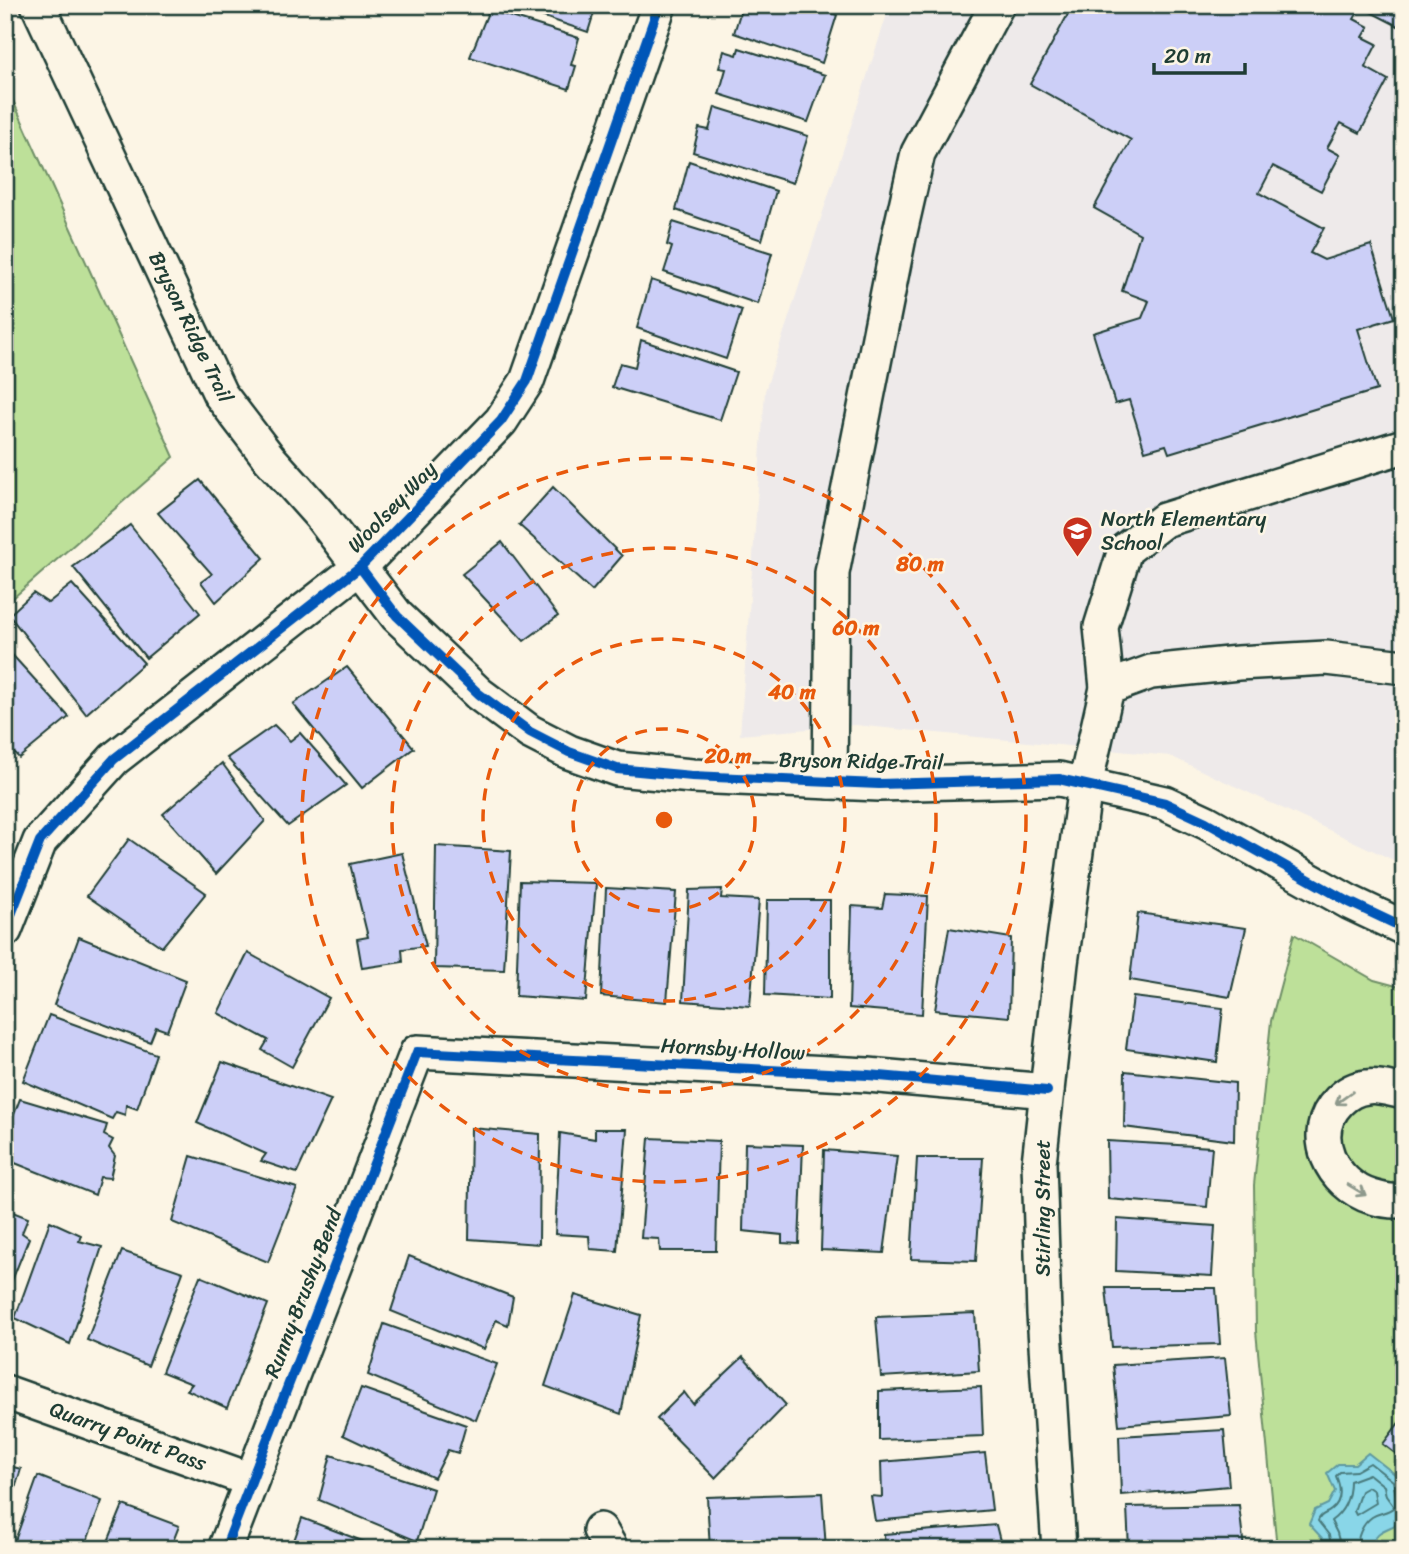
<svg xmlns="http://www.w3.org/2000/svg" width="1409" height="1554" font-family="Sriracha,sans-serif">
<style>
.built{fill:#eeeaea}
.green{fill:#bde099;stroke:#6e8e66;stroke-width:2}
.water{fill:#89d6e8;stroke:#5f99a0;stroke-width:2}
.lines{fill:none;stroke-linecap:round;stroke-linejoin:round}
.shore{stroke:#497a7c;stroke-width:2}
.building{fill:#cccff7;stroke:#1f3d34;stroke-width:2}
.minor-casing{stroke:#1f3d34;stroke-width:38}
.minor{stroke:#fcf5e5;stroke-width:33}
.cycleway-casing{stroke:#fcf5e5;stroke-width:15}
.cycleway{stroke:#0057b8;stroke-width:10}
.oneway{stroke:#8e998c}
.ring{fill:none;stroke:#e8590c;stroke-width:3.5;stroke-dasharray:12 9}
.labels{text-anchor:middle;stroke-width:5;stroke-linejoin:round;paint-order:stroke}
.street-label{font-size:21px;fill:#1f3d34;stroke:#fcf5e5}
.poi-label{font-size:21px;fill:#1f3d34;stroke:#fcf5e5;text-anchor:start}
.centre{fill:#e8590c;stroke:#fcf5e5;stroke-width:3.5}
.ring-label{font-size:21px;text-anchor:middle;font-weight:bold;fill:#e8590c;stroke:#fcf5e5;stroke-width:5;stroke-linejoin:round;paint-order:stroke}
</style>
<rect width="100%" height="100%" fill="#fcf5e5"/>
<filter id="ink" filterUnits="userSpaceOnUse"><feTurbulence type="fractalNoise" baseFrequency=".0143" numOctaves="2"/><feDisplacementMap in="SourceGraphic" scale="14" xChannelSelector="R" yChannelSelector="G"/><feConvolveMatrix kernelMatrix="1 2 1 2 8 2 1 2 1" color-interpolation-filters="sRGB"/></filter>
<g filter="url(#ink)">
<polygon class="built" points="890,5 1404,5 1404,865 1170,756 855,725 740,735 765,391"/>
<g class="green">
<polygon points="5,83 174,457 5,605"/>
<polygon points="1294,934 1374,980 1404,988 1404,1549 1277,1549 1256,1331 1254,1185 1271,1021"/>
</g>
<path class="water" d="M1368,1453L1401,1479L1400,1489L1404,1494V1520C1391,1530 1372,1528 1373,1549H1326L1322,1538L1309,1524L1315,1510L1328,1504L1335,1491L1327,1473L1338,1464H1355Z"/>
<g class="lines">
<g class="shore">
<polygon points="1368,1487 1374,1491 1376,1503 1356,1515 1354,1511 1361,1491"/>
<path d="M1332,1549L1329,1535L1318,1521C1321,1513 1325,1515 1331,1510C1343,1501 1341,1488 1336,1476L1340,1472L1356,1471L1370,1463L1393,1481L1396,1495L1404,1497"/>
<path d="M1341,1549L1337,1533L1331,1521C1345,1511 1350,1498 1350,1481L1369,1474L1384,1486L1386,1496L1394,1507C1388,1513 1380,1512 1372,1517C1362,1524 1357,1537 1357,1549"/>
</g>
</g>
<g class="building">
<polygon points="509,5 595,5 596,6 588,32"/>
<polygon points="751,5 809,5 837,15 822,63 734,33 741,10 749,13"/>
<polygon points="1073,5 1083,9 1084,5 1404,5 1404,29 1361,7 1354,19 1369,27 1363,37 1377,44 1365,67 1388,80 1360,133 1341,123 1327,148 1340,155 1321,191 1273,166 1259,193 1324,228 1310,253 1324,260 1371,245 1394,318 1358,329 1377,390 1169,453 1166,445 1145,451 1129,400 1115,404 1093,333 1142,318 1149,301 1122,291 1140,234 1094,208 1131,140 1030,84"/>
<polygon points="489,10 579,38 571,65 576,66 569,89 470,57"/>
<polygon points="739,48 825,75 808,122 719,94 726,69 719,68 724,51 737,55"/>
<polygon points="715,107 808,136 793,183 693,152 699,128 709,130"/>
<polygon points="689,161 776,191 762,240 676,210"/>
<polygon points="673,222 772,253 758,304 664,272 672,247 667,245"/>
<polygon points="651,280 742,310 726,359 637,328"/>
<polygon points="641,340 736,372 720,420 612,387 620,363 635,367"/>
<polygon points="200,480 264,558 216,602 201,582 212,574 158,513"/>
<polygon points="553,487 622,556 592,591 519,525"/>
<polygon points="130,525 200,613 146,658 73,567"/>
<polygon points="502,542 558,616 524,641 462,574"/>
<polygon points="72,584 144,663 86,714 9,615 33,593 48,603"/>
<polygon points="5,647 69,717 19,758 5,743"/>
<polygon points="347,667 414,748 362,788 293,704"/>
<polygon points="274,725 290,741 300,733 346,785 288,826 227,758"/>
<polygon points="222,763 265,821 216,874 163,814"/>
<polygon points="129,839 206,893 162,947 87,896"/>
<polygon points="436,846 511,851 504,970 434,968"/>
<polygon points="402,853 426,946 402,949 403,962 362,968 357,939 368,937 350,864"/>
<polygon points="520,881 596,883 586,1001 516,996"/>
<polygon points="606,888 676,892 667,1002 601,996"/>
<polygon points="722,889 721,898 759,900 750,1006 683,1001 689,890"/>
<polygon points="885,894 928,896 922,1014 849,1008 852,906 882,908"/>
<polygon points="767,900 830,900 830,999 765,995"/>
<polygon points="1138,913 1246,928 1230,997 1130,980"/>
<polygon points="949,928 1011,938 1009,1017 935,1010"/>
<polygon points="79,937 186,980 167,1031 156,1027 150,1042 54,1005"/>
<polygon points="248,953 329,998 292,1067 262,1050 268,1040 218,1013"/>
<polygon points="1133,997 1223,1008 1217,1062 1126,1049"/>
<polygon points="49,1015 156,1054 137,1109 126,1105 125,1115 116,1112 112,1119 23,1081"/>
<polygon points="222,1062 331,1100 297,1173 261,1161 266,1154 197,1123"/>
<polygon points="1125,1071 1235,1083 1234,1141 1124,1127"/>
<polygon points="20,1099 107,1125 104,1135 113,1140 109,1148 115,1156 110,1178 100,1177 95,1195 5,1159 5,1138"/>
<polygon points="471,1128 540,1134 539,1244 469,1239"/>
<polygon points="595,1129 627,1129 617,1251 590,1249 589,1236 555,1234 560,1133 595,1139"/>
<polygon points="649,1138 719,1141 716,1251 660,1251 659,1239 641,1238"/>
<polygon points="1107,1141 1212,1147 1207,1207 1108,1199"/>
<polygon points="745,1143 803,1145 799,1244 782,1243 782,1235 743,1231"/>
<polygon points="824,1150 897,1156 884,1253 821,1250"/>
<polygon points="191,1156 297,1188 268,1262 172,1222"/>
<polygon points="917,1158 983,1158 976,1261 911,1259"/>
<polygon points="5,1209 28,1218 22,1233 29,1238 5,1298"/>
<polygon points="1117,1219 1215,1226 1212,1276 1116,1271"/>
<polygon points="50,1221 81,1235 79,1241 102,1247 70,1344 15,1318"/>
<polygon points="122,1251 183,1272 148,1366 87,1340"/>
<polygon points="409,1256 513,1297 508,1325 496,1320 484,1349 391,1311"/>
<polygon points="200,1276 268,1304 227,1408 187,1390 192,1384 162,1372"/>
<polygon points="1106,1288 1216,1288 1220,1344 1112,1347"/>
<polygon points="575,1295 641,1315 621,1414 545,1386"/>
<polygon points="975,1313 979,1371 881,1377 876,1317"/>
<polygon points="384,1324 497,1364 476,1420 368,1375"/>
<polygon points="743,1357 786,1405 715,1478 657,1419 684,1392 693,1404"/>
<polygon points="1225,1358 1231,1416 1119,1425 1113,1365"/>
<polygon points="981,1387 983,1436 879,1440 879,1391"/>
<polygon points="361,1388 466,1425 458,1453 448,1450 434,1478 343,1435"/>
<polygon points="1404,1416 1404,1460 1383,1444"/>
<polygon points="1224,1430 1229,1486 1121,1495 1119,1436"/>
<polygon points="985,1453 992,1510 875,1521 871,1496 882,1497 881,1462"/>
<polygon points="331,1455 433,1489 417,1541 319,1500"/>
<polygon points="5,1465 21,1469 5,1521"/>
<polygon points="38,1476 102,1501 84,1549 12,1549"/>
<polygon points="822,1493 826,1549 710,1549 707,1497"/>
<polygon points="123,1505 179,1526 170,1549 105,1549"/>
<polygon points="1239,1505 1244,1549 1129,1549 1127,1507"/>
<polygon points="302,1518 383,1549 291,1549"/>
<polygon points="996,1525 1002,1549 885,1549 884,1534"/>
</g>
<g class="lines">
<defs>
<g id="minor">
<polyline points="38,5 220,394 269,458 320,515 397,616 479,694 530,732 569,752 617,769 692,776 879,784 1059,779 1165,803 1206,822 1349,902 1404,928"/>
<polyline points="1107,688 1151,672 1238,663 1326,658 1404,667"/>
<polyline points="830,782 832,573 900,232 918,153 997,5"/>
<polyline points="5,930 40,841 114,759 360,567 501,421 527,381 659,5"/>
<path d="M1404,1092C1392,1090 1379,1085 1367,1087C1356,1088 1346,1094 1339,1101C1306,1134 1332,1185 1372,1197C1382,1200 1394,1203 1404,1200"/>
<polyline points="5,1392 251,1480"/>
<polyline points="600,1530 611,1549"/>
<polyline points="225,1549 417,1052 868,1075 1047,1091"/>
<polyline points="1059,1549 1044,1314 1039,1163 1061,963 1085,785 1107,688 1101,627 1125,550 1164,520 1404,446"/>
</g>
</defs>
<use href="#minor" class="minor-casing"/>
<use href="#minor" class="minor"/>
<defs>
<g id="cycleway">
<polyline points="360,567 397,616 479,694 530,732 569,752 617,769 692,776 879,784 1059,779 1165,803 1206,822 1349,902 1404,928"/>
<polyline points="5,930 40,841 114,759 360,567 501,421 527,381 659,5"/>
<polyline points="225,1549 417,1052 868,1075 1047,1091"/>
</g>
</defs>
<use href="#cycleway" class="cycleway-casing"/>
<use href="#cycleway" class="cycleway"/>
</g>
<defs><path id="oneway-shaft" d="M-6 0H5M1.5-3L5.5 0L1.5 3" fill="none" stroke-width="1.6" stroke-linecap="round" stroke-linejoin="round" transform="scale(1.75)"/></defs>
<g class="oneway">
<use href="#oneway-shaft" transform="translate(1344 1098) rotate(144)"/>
<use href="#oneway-shaft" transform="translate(1357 1190) rotate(31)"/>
</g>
</g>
<g class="ring">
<circle cx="664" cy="820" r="91"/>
<circle cx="664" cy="820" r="181"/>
<circle cx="664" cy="820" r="272"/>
<circle cx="664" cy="820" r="362"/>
</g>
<defs>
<symbol id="school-pin" viewBox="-11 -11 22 30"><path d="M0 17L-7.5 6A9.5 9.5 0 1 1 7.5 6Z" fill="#c8321e" stroke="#fcf5e5"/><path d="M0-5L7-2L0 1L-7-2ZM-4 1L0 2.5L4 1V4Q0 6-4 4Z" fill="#fff"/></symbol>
</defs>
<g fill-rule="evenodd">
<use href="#school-pin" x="1060" y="514" width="35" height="47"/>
</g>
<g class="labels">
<g class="street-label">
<text transform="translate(191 327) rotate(64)" y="7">Bryson Ridge Trail</text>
<text transform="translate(392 507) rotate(-46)" y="7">Woolsey Way</text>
<text transform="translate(861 761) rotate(1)" y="7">Bryson Ridge Trail</text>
<text transform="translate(733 1049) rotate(3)" y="7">Hornsby Hollow</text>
<text transform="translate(1043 1208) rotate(-90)" y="7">Stirling Street</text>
<text transform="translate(303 1293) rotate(-69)" y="7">Runny Brushy Bend</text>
<text transform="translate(128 1436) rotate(20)" y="7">Quarry Point Pass</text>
</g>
<g class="poi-label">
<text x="1101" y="526">North Elementary<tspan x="1101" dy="24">School</tspan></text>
</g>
</g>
<circle cx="664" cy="820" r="10" class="centre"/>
<g class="ring-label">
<text x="920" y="571">80 m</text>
<text x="856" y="635">60 m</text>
<text x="792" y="699">40 m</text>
<text x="728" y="763">20 m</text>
</g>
<rect width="1409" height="1554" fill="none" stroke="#fcf5e5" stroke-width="28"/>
<rect x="14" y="14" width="1381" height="1526" fill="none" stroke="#1f3d34" stroke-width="2.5" filter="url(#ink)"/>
<path d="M1154 63v10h91v-10" fill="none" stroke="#1f3d34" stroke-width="3.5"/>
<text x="1164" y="63" font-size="21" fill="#1f3d34" stroke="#fcf5e5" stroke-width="5" paint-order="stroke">20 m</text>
</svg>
